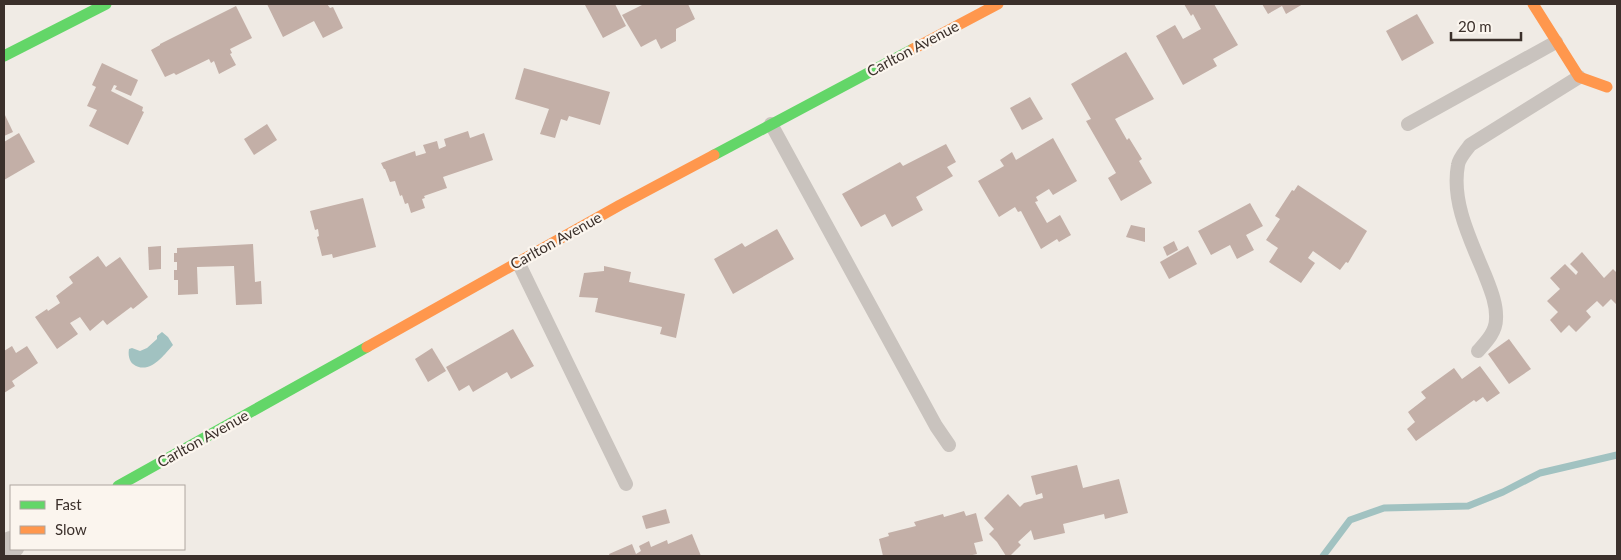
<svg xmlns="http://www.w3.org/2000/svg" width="1621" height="560" font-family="Lato,sans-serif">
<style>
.water{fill:#a1c2c1}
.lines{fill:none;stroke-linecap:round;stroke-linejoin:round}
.stream{stroke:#a1c2c1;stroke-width:7}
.building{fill:#c3afa7}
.lane{stroke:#c9c3be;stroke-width:14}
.street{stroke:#c9c3be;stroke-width:28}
.fast{stroke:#63d668;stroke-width:11}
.slow{stroke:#ff974d;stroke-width:11}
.labels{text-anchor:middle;stroke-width:4.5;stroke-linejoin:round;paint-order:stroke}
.street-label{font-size:15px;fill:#3b302b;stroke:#fbf5ee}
</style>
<rect width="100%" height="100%" fill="#f0ebe5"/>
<path class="water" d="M162,332L168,337L173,345C164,355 149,376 133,364C129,361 128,354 129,349L132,348L140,351L147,348L157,339V336Z"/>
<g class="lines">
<polyline class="stream" points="1323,556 1350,520 1384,508 1468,506 1503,492 1540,473 1617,455"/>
</g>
<g class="building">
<polygon points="267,4 327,4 330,8 333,7 343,28 323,38 314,21 283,37"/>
<polygon points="588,4 615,4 626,26 603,38 585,5"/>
<polygon points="644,4 688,4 695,19 676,29 676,41 661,49 656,39 641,47 622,15"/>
<polygon points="1184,4 1214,4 1238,45 1213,59 1217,66 1183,85 1156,36 1175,25 1183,39 1201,29 1193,14 1191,16"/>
<polygon points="1262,4 1303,4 1286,14 1282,6 1268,14"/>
<polygon points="236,6 252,38 230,49 232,53 230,54 236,65 219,74 214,61 211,63 209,59 176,75 174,73 165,77 151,50 160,45 160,44"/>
<polygon points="1417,14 1434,43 1402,61 1386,31"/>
<polygon points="1126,52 1154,99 1115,119 1127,140 1129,138 1142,159 1139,161 1152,183 1121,201 1108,178 1116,173 1086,121 1091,119 1071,84"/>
<polygon points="102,63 138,80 131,96 115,89 117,86 114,85 111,91 143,107 142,111 144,112 128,145 89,126 97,110 87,106 96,87 92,85"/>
<polygon points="524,68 610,92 600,125 569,116 567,121 561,119 555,138 540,134 549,109 515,99"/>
<polygon points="1030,97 1043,119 1022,130 1010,108"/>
<polygon points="4,113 13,132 4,136"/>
<polygon points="267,124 277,140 254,155 244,139"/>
<polygon points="468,131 470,138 484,133 493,160 443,177 447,188 424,196 425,198 422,199 425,208 411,213 408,203 405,204 402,195 400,196 395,181 390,182 385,169 384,169 381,163 415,151 416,156 426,153 423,145 437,141 439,149 446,146 444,139"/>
<polygon points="19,133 35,162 4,180 4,142"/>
<polygon points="1053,138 1077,181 1053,195 1049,189 1036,197 1038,201 1035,202 1047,223 1060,215 1071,235 1059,242 1057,239 1041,249 1021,211 1018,212 1015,207 999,217 978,181 1004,166 1000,160 1012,152 1016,160"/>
<polygon points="946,144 956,162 947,167 953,176 916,197 923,210 892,227 885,214 861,227 842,194 900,162 903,166"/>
<polygon points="1298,185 1367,231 1348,263 1346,262 1340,270 1313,251 1308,258 1315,263 1301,283 1269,262 1278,248 1266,240 1280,219 1275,216 1292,190 1294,191"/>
<polygon points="363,198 376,247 333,258 332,254 322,256 317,237 319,236 318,229 315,230 310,211"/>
<polygon points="1250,203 1263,226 1246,235 1254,250 1237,259 1230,245 1211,255 1198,231"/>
<polygon points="1131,225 1145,228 1145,242 1126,237"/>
<polygon points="777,229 794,259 733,294 714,259 742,243 745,247"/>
<polygon points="1174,241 1178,250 1167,256 1163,247"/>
<polygon points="253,244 255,282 261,281 262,304 236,305 234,266 197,267 198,294 178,295 178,280 174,280 174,270 177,270 177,262 174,262 174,253 177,253 177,248"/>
<polygon points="161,246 161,269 149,270 148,247"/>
<polygon points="1188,246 1197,264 1169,279 1160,262"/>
<polygon points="1582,252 1604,278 1613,269 1617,273 1617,305 1611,299 1603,307 1597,301 1586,311 1591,317 1576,332 1569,325 1561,333 1550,320 1558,312 1547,301 1560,289 1550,278 1565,264 1576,275 1578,272 1570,264"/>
<polygon points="98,256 106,267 120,257 148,297 133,309 131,307 107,325 103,320 90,331 80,317 70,323 78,334 57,349 35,317 47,309 48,311 60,303 56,296 73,283 69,277"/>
<polygon points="604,266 631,272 629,282 685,294 676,338 660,334 662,327 595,312 598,298 579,297 584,273 604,271"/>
<polygon points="513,329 534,366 511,379 507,372 473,392 469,385 459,391 446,367"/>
<polygon points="1509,339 1531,369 1509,384 1488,354"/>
<polygon points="12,346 16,353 27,346 38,363 12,381 15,386 4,393 4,351"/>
<polygon points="432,348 446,371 428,382 415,359"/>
<polygon points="1480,366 1500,393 1487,402 1483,397 1476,402 1474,400 1416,441 1407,429 1415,422 1408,412 1426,398 1421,392 1454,368 1462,379"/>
<polygon points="1077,465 1083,488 1119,479 1128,513 1105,519 1104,514 1063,524 1065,533 1034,540 1031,530 1018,542 1021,545 1010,556 1006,556 997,542 989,534 994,529 984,518 1008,494 1020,507 1024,503 1043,498 1042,493 1036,495 1031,476"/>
<polygon points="666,509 670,523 646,529 642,516"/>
<polygon points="964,511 966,516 976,513 983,541 974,543 977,554 968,556 883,556 879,539 889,536 888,533 916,526 914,522 943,514 944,517"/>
<polygon points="692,534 701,556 610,556 609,554 632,544 636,554 641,551 639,546 649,541 651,547 667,540 668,544"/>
</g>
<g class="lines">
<g class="lane">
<polyline points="771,124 936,426 949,445"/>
<polyline points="1408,124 1556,42"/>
<polyline points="518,262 626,484"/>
<path d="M1478,351C1486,342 1496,332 1496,319C1497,304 1490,288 1485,275C1471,241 1451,202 1458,165C1459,158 1466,151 1470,145L1579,77"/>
</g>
<polyline class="street" points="4,548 11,545"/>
<g class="fast">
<polyline points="4,56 106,4"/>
<polyline points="714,155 913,49"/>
<polyline points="118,486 367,347"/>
</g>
<g class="slow">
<polyline points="1533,4 1579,77 1607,87"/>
<polyline points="913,49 998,4"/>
<polyline points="367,347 620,205 714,155"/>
</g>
</g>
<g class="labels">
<g class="street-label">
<text transform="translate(913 49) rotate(-28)" y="5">Carlton Avenue</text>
<text transform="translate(556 241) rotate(-29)" y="5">Carlton Avenue</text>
<text transform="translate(203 439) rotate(-29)" y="5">Carlton Avenue</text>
</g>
</g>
<rect width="1621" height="560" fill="none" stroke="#3b302b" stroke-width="10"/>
<rect x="10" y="485" width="175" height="65" fill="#fbf5ee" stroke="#aea6a0"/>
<rect x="20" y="501" width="25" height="8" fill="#63d668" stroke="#aea6a0"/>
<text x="55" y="510" font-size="15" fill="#3b302b">Fast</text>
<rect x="20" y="526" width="25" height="8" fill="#ff974d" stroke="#aea6a0"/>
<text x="55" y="535" font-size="15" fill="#3b302b">Slow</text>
<path d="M1451 32v8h70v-8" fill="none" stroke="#3b302b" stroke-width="2.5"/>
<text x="1458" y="32" font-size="15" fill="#3b302b" stroke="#fbf5ee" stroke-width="4" paint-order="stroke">20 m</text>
</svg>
